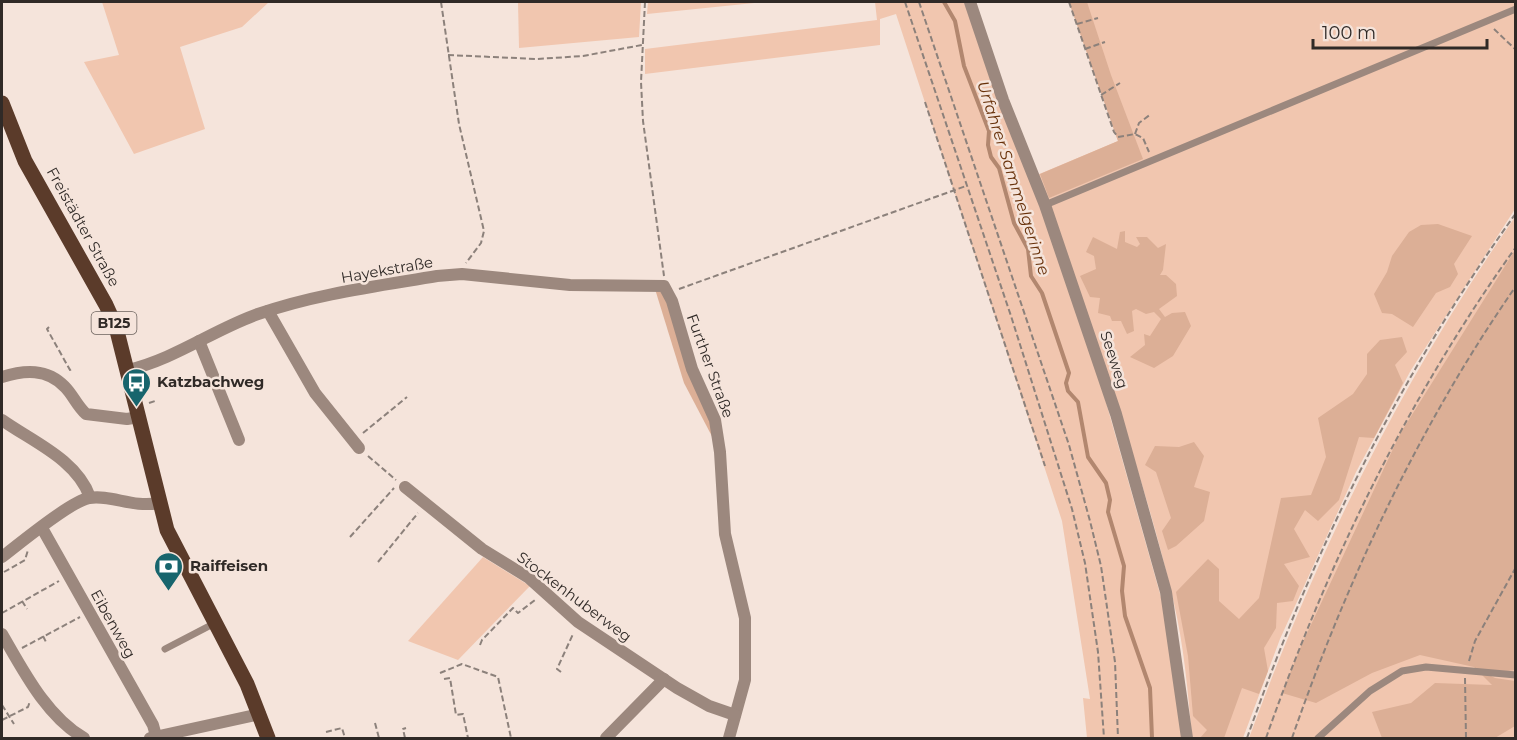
<svg xmlns="http://www.w3.org/2000/svg" width="1517" height="740" font-family="Montserrat,sans-serif">
<style>
.green{fill:#f1c6af}
.forest{fill:#dcaf96}
.lines{fill:none;stroke-linecap:round;stroke-linejoin:round}
.stream{stroke:#b2876f;stroke-width:4}
.path{stroke:#8c817b;stroke-width:2;stroke-dasharray:6 3;stroke-linecap:butt}
.lane{stroke:#9c887e;stroke-width:7}
.street{stroke:#9c887e;stroke-width:12}
.primary{stroke:#5b3b2a;stroke-width:15}
.labels{text-anchor:middle;stroke-width:5;stroke-linejoin:round;paint-order:stroke}
.shield{fill:#f5e4db;stroke:#6b625d;stroke-width:1.5}
.shield-label{font-size:14px;font-weight:bold;fill:#302a27}
.street-label{font-size:15px;fill:#302a27;stroke:#f5e4db}
.poi-label{font-size:15px;font-weight:bold;fill:#302a27;stroke:#f5e4db;text-anchor:start}
.water-label{font-size:16px;font-style:italic;fill:#68310a;stroke:#f5e4db}
</style>
<rect width="100%" height="100%" fill="#f5e4db"/>
<g class="green">
<polygon points="102,2 269,2 242,27 180,47 205,129 134,154 84,62 119,55"/>
<polygon points="518,2 641,2 639,37 519,48"/>
<polygon points="648,2 764,2 647,14"/>
<polygon points="875,2 964,2 1043,214 1102,388 1164,608 1182,738 1087,738 1083,698 1090,699 1062,521 896,14 880,19 880,45 645,74 645,49 877,20"/>
<path d="M1069,2H1515V209L1411,370L1356,472L1280,639L1243,738H1192C1188,692 1184,645 1173,599C1139,455 1085,315 1037,175L1118,141Z"/>
<path d="M1515,217V738H1249C1318,550 1400,383 1515,217Z"/>
<polygon points="483,557 530,586 458,660 408,641"/>
</g>
<g class="forest">
<polygon points="1069,2 1087,2 1111,75 1143,159 1049,198 1040,174 1118,141"/>
<polygon points="1438,224 1472,236 1454,264 1458,274 1450,287 1436,293 1413,327 1392,314 1382,313 1374,294 1387,272 1392,256 1409,232 1421,225"/>
<polygon points="1125,231 1125,242 1137,247 1140,244 1136,237 1147,237 1158,248 1166,244 1163,270 1160,275 1166,275 1176,284 1177,296 1159,309 1165,317 1172,313 1185,312 1191,326 1173,356 1154,368 1130,357 1145,345 1144,334 1150,336 1161,319 1154,312 1146,314 1136,309 1132,311 1134,331 1127,334 1121,321 1112,321 1110,316 1098,313 1100,298 1090,297 1080,276 1096,269 1094,256 1086,252 1093,237 1117,249 1120,232"/>
<polygon points="1515,250 1515,670 1487,674 1495,678 1515,681 1515,726 1495,738 1382,738 1372,712 1411,703 1435,683 1492,685 1474,667 1420,655 1372,673 1316,703 1282,693 1302,644 1400,434"/>
<polygon points="655,289 661,291 667,299 704,401 716,444 684,383"/>
<polygon points="1402,337 1407,352 1395,365 1403,383 1374,438 1359,437 1339,500 1318,521 1305,510 1294,529 1310,557 1284,564 1299,586 1293,601 1277,603 1276,628 1264,648 1268,671 1259,694 1242,688 1224,738 1200,738 1207,730 1193,716 1188,656 1176,592 1208,559 1219,569 1219,601 1239,619 1259,598 1281,498 1311,495 1326,457 1318,418 1353,394 1367,374 1367,354 1380,340"/>
<polygon points="1194,442 1204,456 1194,487 1210,492 1204,521 1176,546 1168,550 1162,531 1171,518 1156,472 1145,465 1155,446 1179,447"/>
</g>
<g class="lines">
<polyline class="stream" points="944,2 955,21 964,66 989,131 988,145 991,157 999,168 1014,223 1028,249 1031,276 1042,293 1069,373 1066,383 1068,391 1078,402 1088,457 1106,483 1110,500 1108,512 1124,566 1122,591 1125,616 1150,688 1152,738"/>
<g class="path">
<polyline points="441,2 459,124 484,231 481,243 466,263"/>
<polyline points="645,2 641,82 643,121 664,276"/>
<polyline points="905,2 1011,316 1072,509 1085,563 1098,652 1104,738"/>
<polyline points="919,2 1069,445 1090,521 1101,566 1115,662 1118,738"/>
<polyline points="1069,2 1114,132 1118,137 1135,134 1143,138 1149,152"/>
<polyline points="1077,24 1098,18"/>
<polyline points="1494,29 1516,50"/>
<polyline points="1085,49 1105,42"/>
<polyline points="448,55 537,59 583,56 642,45"/>
<polyline points="1101,95 1120,83"/>
<polyline points="925,102 1045,466"/>
<polyline points="1135,134 1139,123 1151,114"/>
<polyline points="679,289 966,186"/>
<polyline points="49,327 47,329 70,370 73,368"/>
<polyline points="149,403 155,401"/>
<polyline points="363,433 407,397"/>
<polyline points="368,456 396,480"/>
<polyline points="350,537 394,488"/>
<polyline points="378,562 418,513"/>
<polyline points="4,572 25,560 28,550"/>
<polyline points="22,601 27,609"/>
<polyline points="2,613 59,581"/>
<polyline points="43,636 47,644"/>
<polyline points="480,645 482,640 513,608 518,613 535,600"/>
<polyline points="22,648 80,617"/>
<polyline points="1469,661 1475,641 1516,567"/>
<polyline points="561,672 557,669 573,634"/>
<polyline points="440,673 462,664 498,677 511,738"/>
<polyline points="1465,678 1466,738"/>
<polyline points="444,679 450,678 456,715 463,714 468,738"/>
<polyline points="2,705 14,724"/>
<polyline points="2,720 28,707 30,701"/>
<polyline points="375,723 379,738"/>
<polyline points="326,732 342,728 345,738"/>
<polyline points="405,738 403,729 406,728"/>
<path d="M1247,738C1314,549 1398,378 1516,213"/>
<path d="M1266,738C1327,565 1408,397 1516,247"/>
<path d="M1292,738C1347,580 1420,424 1516,286"/>
</g>
<g class="lane">
<polyline points="1045,205 1516,9"/>
<polyline points="165,649 215,623"/>
<polyline points="1318,738 1370,691 1402,671 1426,667 1516,675"/>
</g>
<g class="street">
<polyline points="970,2 1003,100 1045,205 1116,414 1166,592 1187,738"/>
<polyline points="268,311 315,393 359,448"/>
<polyline points="199,341 239,440"/>
<path d="M128,370C175,359 213,330 258,314C315,294 378,286 437,276L462,274L570,285L664,286L672,301L692,369L715,420L720,452L725,534L745,618V680L729,738"/>
<path d="M2,377C24,370 47,368 65,387C73,395 77,406 86,414L127,419L139,417"/>
<path d="M2,420C33,442 76,459 90,497"/>
<polyline points="405,487 482,549 529,578 578,622 677,688 709,706 735,715"/>
<polyline points="42,528 153,725 156,736"/>
<path d="M2,557C19,544 71,501 89,498C110,494 133,508 158,503"/>
<path d="M2,634C23,670 46,716 84,738"/>
<polyline points="150,738 260,714"/>
<polyline points="606,738 664,679"/>
</g>
<polyline class="primary" points="2,103 25,161 106,305 116,327 167,530 247,684 268,738"/>
</g>
<defs>
<symbol id="bus-pin" viewBox="-11 -11 22 30"><path d="M0 17L-7.5 6A9.5 9.5 0 1 1 7.5 6Z" fill="#18656d" stroke="#f5e4db"/><path d="M-5-6H5V4H4V6H2V4H-2V6H-4V4H-5ZM-3.5-4V0h7V-4ZM-3.5 1.2v1.5H-2V1.2ZM2 1.2v1.5H3.5V1.2Z" fill="#fff"/></symbol>
<symbol id="bank-pin" viewBox="-11 -11 22 30"><path d="M0 17L-7.5 6A9.5 9.5 0 1 1 7.5 6Z" fill="#18656d" stroke="#f5e4db"/><path d="M-6-4H6V4H-6ZM0-2.3a2.3 2.3 0 1 0 0 4.6a2.3 2.3 0 1 0 0-4.6Z" fill="#fff"/></symbol>
</defs>
<g fill-rule="evenodd">
<use href="#bus-pin" x="120" y="366" width="33" height="45"/>
<use href="#bank-pin" x="152" y="550" width="33" height="45"/>
</g>
<g class="labels">
<rect class="shield" x="91.5" y="312" width="45" height="22" rx="4.5"/>
<g class="shield-label">
<text x="114" y="328">B125</text>
</g>
<g class="street-label">
<text transform="translate(83 227) rotate(61)" y="5">Freistädter Straße</text>
<text transform="translate(387 270) rotate(-10)" y="5">Hayekstraße</text>
<text transform="translate(1114 360) rotate(72)" y="5">Seeweg</text>
<text transform="translate(710 366) rotate(70)" y="5">Further Straße</text>
<text transform="translate(574 597) rotate(37)" y="5">Stockenhuberweg</text>
<text transform="translate(113 624) rotate(61)" y="5">Eibenweg</text>
</g>
<g class="poi-label">
<text x="157" y="387">Katzbachweg</text>
<text x="190" y="571">Raiffeisen</text>
</g>
<g class="water-label">
<text transform="translate(1014 178) rotate(72)" y="6">Urfahrer Sammelgerinne</text>
</g>
</g>
<rect width="1517" height="740" fill="none" stroke="#302a27" stroke-width="6"/>
<path d="M1313 39v9h174v-9" fill="none" stroke="#302a27" stroke-width="3"/>
<text x="1322" y="39" font-size="18" fill="#302a27" stroke="#f5e4db" stroke-width="4.5" paint-order="stroke">100 m</text>
</svg>
